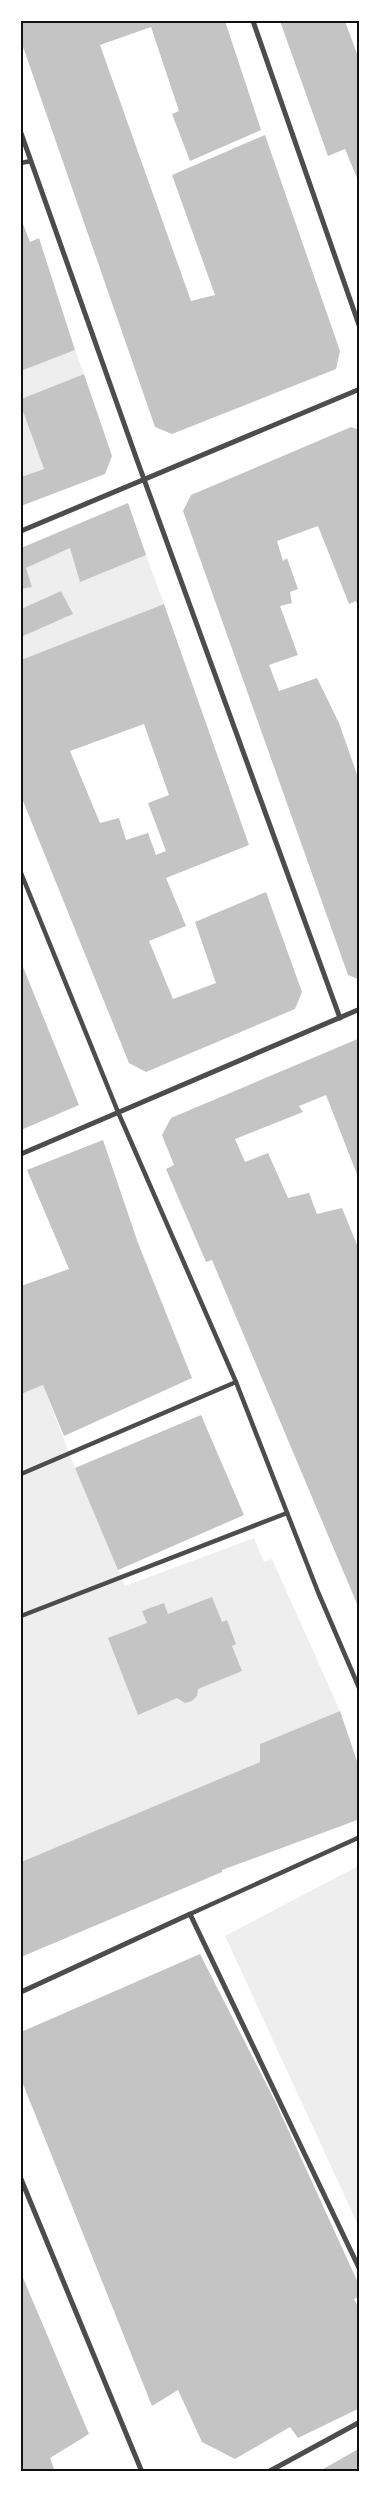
<svg xmlns="http://www.w3.org/2000/svg" width="381" height="2493" font-family="Karla,sans-serif">
<style>
.green{fill:#eee}
.building{fill:#c4c4c4;fill-rule:evenodd}
.lines{fill:none;stroke-linecap:round;stroke-linejoin:round}
.pedestrian{stroke:#4c4c4c;stroke-width:4.5}
.minor{stroke:#4c4c4c;stroke-width:5}
.neatline{fill:none;stroke:#111;stroke-width:2}
</style>
<rect width="100%" height="100%" fill="#fff"/>
<g class="green">
<polygon points="75,350 84,374 21,399 21,371"/>
<polygon points="21,406 44,469 21,477"/>
<polygon points="70,548 146,555 164,604 21,660 21,637 73,614 61,591 21,609 21,589 26,568"/>
<polygon points="43,1385 75,1468 125,1586 254,1538 264,1562 272,1559 340,1711 260,1744 260,1762 21,1862 21,1394"/>
<polygon points="360,1865 360,2227 359,2227 225,1936"/>
</g>
<g class="building">
<polygon points="21,21 225,21 261,130 190,161 172,114 179,111 151,27 100,45 191,301 215,295 172,175 265,135 340,351 336,369 172,434 155,427 21,41"/>
<polygon points="280,21 345,21 360,62 360,185 345,149 328,156"/>
<polygon points="21,219 30,242 39,238 75,350 21,371"/>
<polygon points="84,374 112,456 105,474 21,506 21,477 44,469 21,406 21,399"/>
<polygon points="351,427 360,430 360,612 356,601 349,604 318,526 277,541 283,561 287,558 298,589 290,592 292,603 280,606 298,655 269,665 279,691 317,678 339,723 360,783 360,980 348,975 183,511 191,495"/>
<polygon points="128,503 146,555 80,582 70,548 26,568 32,587 21,589 21,548"/>
<polygon points="61,591 73,614 21,637 21,609"/>
<path d="M164,604L249,845L166,878L186,926L149,941L173,999L216,983L195,922L266,892L302,992L295,1009L146,1072L129,1063L21,796V660ZM144,724L169,795L148,803L166,851L156,855L148,833L126,840L119,818L100,823L70,751Z"/>
<polygon points="21,962 79,1105 21,1130"/>
<polygon points="360,1038 360,1182 326,1095 299,1106 303,1112 235,1139 245,1162 268,1153 288,1198 309,1193 317,1214 342,1208 360,1252 360,1611 212,1260 206,1262 166,1169 174,1165 162,1135 171,1118"/>
<polygon points="103,1140 138,1243 192,1378 64,1436 43,1385 21,1394 21,1286 69,1269 27,1170"/>
<polygon points="201,1415 244,1515 118,1570 75,1468"/>
<polygon points="212,1597 222,1622 227,1620 236,1644 232,1646 242,1671 198,1689 197,1696 192,1701 185,1703 177,1698 138,1715 108,1638 147,1623 142,1611 164,1603 168,1614"/>
<polygon points="340,1711 360,1770 360,1819 222,1870 222,1872 21,1957 21,1862 260,1762 260,1744"/>
<polygon points="200,1954 275,2101 360,2287 360,2296 354,2299 360,2311 360,2408 298,2438 290,2427 235,2459 202,2442 178,2390 152,2406 21,2079 21,2032"/>
<polygon points="21,2273 89,2434 50,2458 55,2472 21,2472"/>
<polygon points="360,2448 360,2472 318,2472"/>
</g>
<g class="lines">
<g class="pedestrian">
<polyline points="21,163 31,161"/>
<polyline points="21,873 118,1112 236,1382 318,1592 360,1690"/>
<polyline points="21,1474 236,1382"/>
<polyline points="21,1616 287,1513"/>
<polyline points="190,1914 360,1837"/>
</g>
<g class="minor">
<polyline points="253,21 360,328"/>
<polyline points="21,133 137,460 340,1018"/>
<polyline points="21,531 360,389"/>
<polyline points="21,1154 360,1009"/>
<polyline points="21,1992 190,1914 360,2270"/>
<polyline points="21,2179 142,2472"/>
<polyline points="268,2472 360,2422"/>
</g>
</g>
<rect width="381" height="2493" fill="none" stroke="#ffffff" stroke-width="45"/>
<rect x="22" y="22" width="336" height="2448" class="neatline"/>
</svg>
